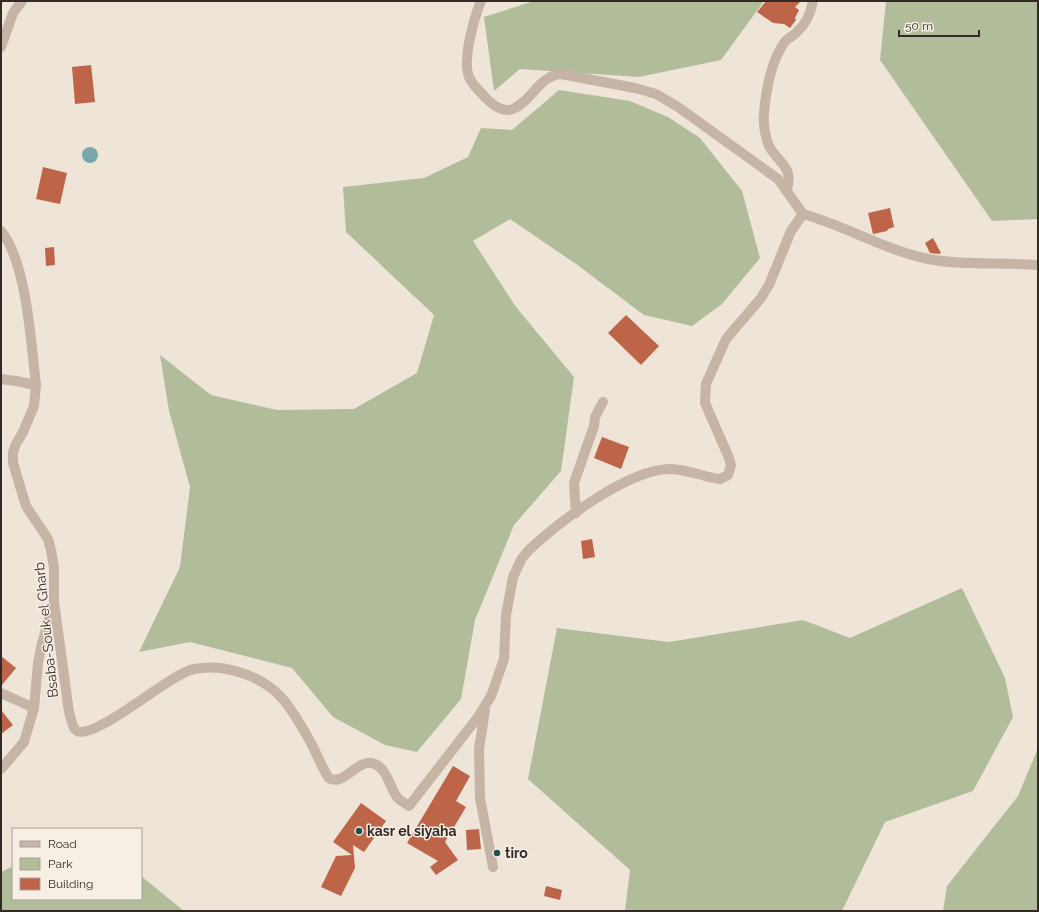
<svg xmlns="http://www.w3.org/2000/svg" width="1039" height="912" font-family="Raleway,sans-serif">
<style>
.green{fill:#b1bd9a}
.water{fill:#79a8aa}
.building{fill:#be6448}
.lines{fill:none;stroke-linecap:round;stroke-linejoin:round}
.minor{stroke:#c6b4a6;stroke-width:10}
.poi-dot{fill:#1f4e51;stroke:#f7eee4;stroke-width:1.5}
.labels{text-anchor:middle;stroke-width:3;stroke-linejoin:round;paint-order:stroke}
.street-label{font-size:14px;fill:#332a26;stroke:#f7eee4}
.poi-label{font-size:14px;font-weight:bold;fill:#332a26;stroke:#f7eee4;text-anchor:start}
</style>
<rect width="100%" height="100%" fill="#efe4d8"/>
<g class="green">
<polygon points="534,1 764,1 721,60 639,77 520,69 494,91 484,17"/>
<polygon points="886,1 1038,1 1038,219 992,221 880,60"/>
<polygon points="559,90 630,101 668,117 700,138 742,191 760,258 722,304 692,326 644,315 576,264 510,219 473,241 516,307 574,377 561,471 514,525 475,620 461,699 417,752 385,745 333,717 292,668 190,642 139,652 180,567 190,487 169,411 160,355 211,395 277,410 354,409 417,373 434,315 346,232 343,187 424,178 468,157 481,128 512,130"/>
<polygon points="962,588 1005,678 1013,717 973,791 885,822 842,911 625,911 630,870 528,779 557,628 669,642 803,620 850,638"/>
<polygon points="1038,748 1038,911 943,911 947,886 1018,796"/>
<polygon points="13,866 13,899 141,899 141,876 184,911 1,911 1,872"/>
</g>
<circle class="water" cx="90" cy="155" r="8"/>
<g class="building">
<polygon points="766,1 801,1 795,7 799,10 795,18 796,20 790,28 784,24 773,23 757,12"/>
<polygon points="91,65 95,102 75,104 72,67"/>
<polygon points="43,167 67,173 60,204 36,199"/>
<polygon points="890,208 894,227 888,229 887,231 873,234 868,213"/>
<polygon points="933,238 941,253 939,254 930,253 925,243"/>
<polygon points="54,247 55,265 46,266 45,248"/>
<polygon points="626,315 659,346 641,365 608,333"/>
<polygon points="602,437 629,447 621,469 594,458"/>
<polygon points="592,539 595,557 583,559 581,541"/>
<polygon points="1,656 16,668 1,686"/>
<polygon points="1,710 13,725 1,734"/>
<polygon points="453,766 470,776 456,801 466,807 445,842 458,860 436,875 430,867 438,861 407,843"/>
<polygon points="361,803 386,821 364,852 353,845 355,868 341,896 321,887 336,856 352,855 333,842"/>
<polygon points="479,829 481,849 467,850 466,830"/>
<polygon points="546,886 562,890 560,900 544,896"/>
</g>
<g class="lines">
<g class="minor">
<path d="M481,1C474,18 461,63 470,79C475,88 483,95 490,102C497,108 506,113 515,108C533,99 539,76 561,74L635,88L656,94L678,107L778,179L803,214"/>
<polyline points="1,47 13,13 22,1"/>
<path d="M787,189C794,167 778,163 769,146C765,137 763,123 764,113C766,90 771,62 784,43C787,38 792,37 796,33C805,25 811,13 813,1"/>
<path d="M803,214C846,226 885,250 928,259C964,266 1001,262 1038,265"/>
<path d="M1,231C27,263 31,344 36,385"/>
<path d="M1,379L16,381L36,385L34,406L23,432L16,444L13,452V463L26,506L48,539L51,550L54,568V602L69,712C71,717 72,728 77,731C96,740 169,674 194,669C223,663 260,675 281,697C293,710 302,727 311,743C317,754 321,767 329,778C343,787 357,760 371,763C387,766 389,786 397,797C400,801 405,803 409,806L478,717L491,696L504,659L506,615L513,577L522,558L530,549C560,521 628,470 669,469C687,469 703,477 720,479L728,475L731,465L729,458L705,403L706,384L726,339L761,298L769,285L791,231L803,214"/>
<polyline points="576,513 574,483 594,426 595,417 603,402"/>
<polyline points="1,693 34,708"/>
<polyline points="485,710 479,749 480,798 493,867"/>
<polyline points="1,769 24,742 34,708 38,663 42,643 53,606"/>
</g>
</g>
<g class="poi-dot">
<circle cx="359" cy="831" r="4"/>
<circle cx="497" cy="853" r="4"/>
</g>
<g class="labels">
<g class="street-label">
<text transform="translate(46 630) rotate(-96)" y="5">Bsaba-Souk el Gharb</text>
</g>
<g class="poi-label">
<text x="367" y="836">kasr el siyaha</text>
<text x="505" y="858">tiro</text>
</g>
</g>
<rect width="1039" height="912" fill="none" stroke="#332a26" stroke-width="4"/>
<rect x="12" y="828" width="130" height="72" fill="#f7eee4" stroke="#a9a098"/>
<rect x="20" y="841" width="20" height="6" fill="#c6b4a6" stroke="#a9a098"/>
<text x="48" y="848" font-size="12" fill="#332a26">Road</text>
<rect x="20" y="858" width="20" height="12" fill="#b1bd9a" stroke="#a9a098"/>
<text x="48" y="868" font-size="12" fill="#332a26">Park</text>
<rect x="20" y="878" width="20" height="12" fill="#be6448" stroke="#a9a098"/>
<text x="48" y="888" font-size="12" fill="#332a26">Building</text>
<path d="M899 30v6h80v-6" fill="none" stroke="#332a26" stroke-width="2"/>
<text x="905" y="30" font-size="12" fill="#332a26" stroke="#f7eee4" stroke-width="3" paint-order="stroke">50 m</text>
</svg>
